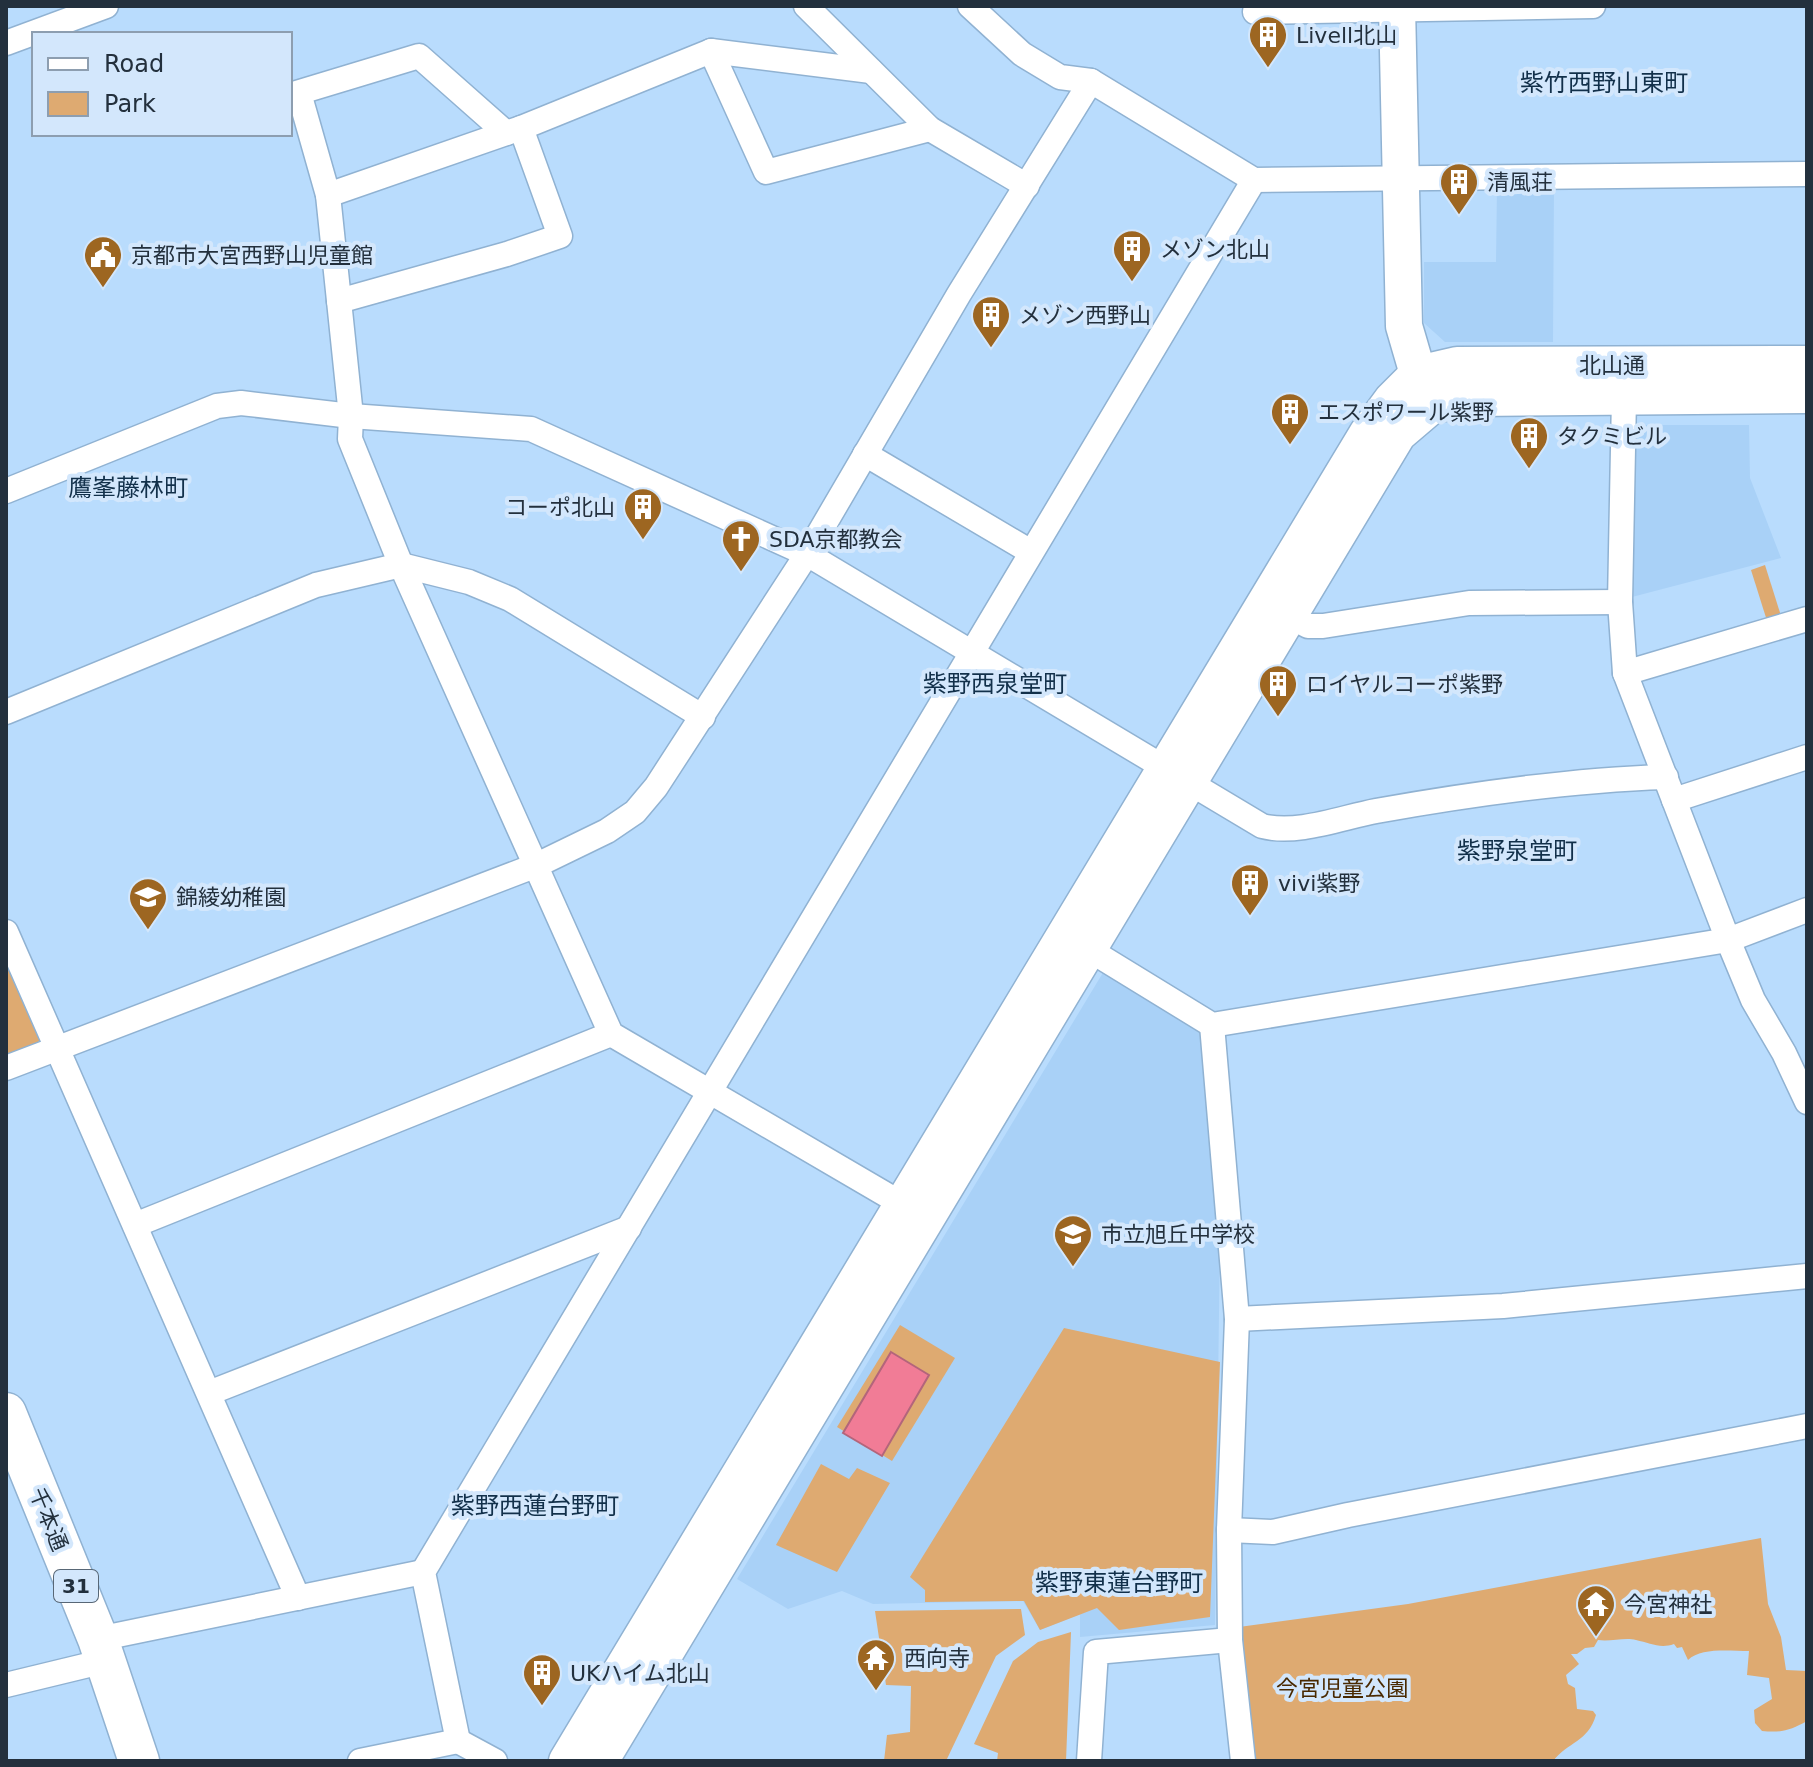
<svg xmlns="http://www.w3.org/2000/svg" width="1813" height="1767" font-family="'DejaVu Sans','Noto Sans JP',sans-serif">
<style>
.built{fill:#a9d1f7}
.green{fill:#deaa71}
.water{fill:#f17c96;stroke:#b3657b;stroke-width:2}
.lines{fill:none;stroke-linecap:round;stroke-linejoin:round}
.street-casing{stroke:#90b2d2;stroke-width:27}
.secondary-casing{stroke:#90b2d2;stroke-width:39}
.primary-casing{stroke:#90b2d2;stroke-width:43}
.street{stroke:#fff;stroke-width:24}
.secondary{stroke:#fff;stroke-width:36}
.primary{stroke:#fff;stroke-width:40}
.labels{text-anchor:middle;stroke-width:8;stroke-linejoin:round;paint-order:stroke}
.shield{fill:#d3e7fc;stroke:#586776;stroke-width:2}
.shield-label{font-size:20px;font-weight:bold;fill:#23303d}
.poi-label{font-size:22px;fill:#23303d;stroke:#d3e7fc;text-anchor:start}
.street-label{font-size:22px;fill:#23303d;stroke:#d3e7fc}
.park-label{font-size:22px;fill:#492900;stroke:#d3e7fc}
.neighbourhood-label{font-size:24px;fill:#12304a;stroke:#d3e7fc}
</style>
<rect width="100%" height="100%" fill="#b9dcfd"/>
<g class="built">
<polygon points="1497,187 1554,187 1553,342 1445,342 1424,323 1424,262 1496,262"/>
<polygon points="1634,425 1749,425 1750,478 1781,558 1632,597"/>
<polygon points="1107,966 1203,1031 1220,1234 1215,1625 1080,1637 1080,1614 1040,1630 1023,1601 873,1604 842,1591 788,1609 737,1579"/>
</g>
<g class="green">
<polygon points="1765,565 1782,619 1768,624 1751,570"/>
<polygon points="6,949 40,1040 31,1050 6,1058"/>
<polygon points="900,1325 955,1358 892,1461 837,1427"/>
<polygon points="1064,1328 1220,1362 1210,1617 1119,1630 1097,1608 1040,1630 1024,1601 925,1602 925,1590 910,1577"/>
<polygon points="821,1464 849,1479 857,1468 890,1483 837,1572 776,1545"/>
<path d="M1761,1538L1768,1604L1781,1637L1786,1670L1807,1671V1721C1791,1730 1782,1733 1762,1731L1755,1723L1754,1710L1772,1699L1769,1678L1747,1675L1749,1651C1730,1651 1701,1647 1688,1660L1682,1647L1677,1648L1674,1644C1660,1649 1650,1643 1636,1640C1625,1637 1610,1642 1598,1640L1594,1647L1585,1648L1577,1654H1571L1579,1664L1566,1675L1568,1684L1575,1688L1577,1709L1593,1711L1596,1715C1588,1742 1568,1742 1553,1761H1252L1239,1627L1408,1604Z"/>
<polygon points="1021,1609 1025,1635 996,1656 946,1761 884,1761 887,1735 910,1732 911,1686 886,1685 875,1611"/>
<polygon points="1071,1632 1066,1761 997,1761 998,1753 974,1744 1013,1661 1038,1642"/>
</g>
<polygon class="water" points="891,1352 929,1375 882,1456 843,1433"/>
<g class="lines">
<defs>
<g id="street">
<polyline points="806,6 930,129 1027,186"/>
<polyline points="970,6 1022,54 1060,77 1091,81 1254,180 1807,174"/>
<polyline points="1256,6 1255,12 1593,6"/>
<polyline points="6,43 106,6"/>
<polyline points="711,51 766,172 930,129"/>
<polyline points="299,93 328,195 351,416 350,439 401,565 611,1034 914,1211"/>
<polyline points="290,95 419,56 506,133"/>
<polyline points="328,195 521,128 711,51 871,71"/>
<polyline points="339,301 507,254 560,236 521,128"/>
<polyline points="1624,397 1620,602 1625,673 1728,940 1753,1000 1784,1053 1807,1102"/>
<polyline points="865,454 1031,552"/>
<path d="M6,491L217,406L241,403L351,416L531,429L807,554L1262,826C1297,835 1340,818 1376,811C1471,794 1569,780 1666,777"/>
<polyline points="1289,616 1308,626 1323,626 1469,603 1620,602"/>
<polyline points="1625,673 1807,619"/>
<polyline points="6,712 316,585 401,565 469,582 510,599 703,717"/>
<polyline points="1674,800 1807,757"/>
<polyline points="6,932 298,1598"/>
<polyline points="1088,949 1212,1025 1728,940 1807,910"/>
<polyline points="1212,1025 1237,1319 1229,1530 1230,1640 1243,1761"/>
<polyline points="6,1068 537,865 607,831 635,812 656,787 807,554 959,294 1091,81"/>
<polyline points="135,1225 611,1034"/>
<polyline points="1237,1319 1503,1306 1807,1276"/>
<polyline points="209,1393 629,1228"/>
<polyline points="1229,1530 1273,1532 1348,1515 1807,1426"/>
<polyline points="98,1639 423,1572"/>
<polyline points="6,1685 105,1661"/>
<polyline points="458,1741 495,1761"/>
<polyline points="360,1761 458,1741 423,1572 1254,180"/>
<polyline points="1089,1761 1096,1652 1230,1640"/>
</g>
<g id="secondary">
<polyline points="1397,6 1404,326 1418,374 1428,396"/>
<polyline points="1418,374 1457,365 1807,364"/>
<polyline points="567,1761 1367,434 1392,400 1418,374"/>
<polyline points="600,1761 1398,434 1432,405 1475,398 1807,395"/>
</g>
<polyline id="primary" points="6,1413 98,1639 139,1761"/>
</defs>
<use href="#street" class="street-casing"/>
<use href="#secondary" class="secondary-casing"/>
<use href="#primary" class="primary-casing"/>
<use href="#street" class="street"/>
<use href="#secondary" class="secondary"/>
<use href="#primary" class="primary"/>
</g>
<defs>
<symbol id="building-pin" viewBox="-11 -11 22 30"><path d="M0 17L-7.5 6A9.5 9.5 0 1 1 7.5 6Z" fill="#9d6621" stroke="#d3e7fc"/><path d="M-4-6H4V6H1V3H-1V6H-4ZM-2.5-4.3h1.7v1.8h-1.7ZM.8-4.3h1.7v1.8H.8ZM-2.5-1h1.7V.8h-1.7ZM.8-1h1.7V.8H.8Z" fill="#fff"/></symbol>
<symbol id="civic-pin" viewBox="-11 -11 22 30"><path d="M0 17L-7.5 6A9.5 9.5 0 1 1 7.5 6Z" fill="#9d6621" stroke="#d3e7fc"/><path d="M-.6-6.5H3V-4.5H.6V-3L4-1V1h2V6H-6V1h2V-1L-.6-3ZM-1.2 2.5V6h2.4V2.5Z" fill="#fff"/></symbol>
<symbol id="church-pin" viewBox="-11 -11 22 30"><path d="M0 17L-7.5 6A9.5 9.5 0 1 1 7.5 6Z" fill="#9d6621" stroke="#d3e7fc"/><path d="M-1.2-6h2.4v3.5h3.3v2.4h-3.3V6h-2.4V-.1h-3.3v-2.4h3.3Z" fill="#fff"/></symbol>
<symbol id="school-pin" viewBox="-11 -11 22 30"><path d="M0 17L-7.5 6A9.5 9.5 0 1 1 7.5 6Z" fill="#9d6621" stroke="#d3e7fc"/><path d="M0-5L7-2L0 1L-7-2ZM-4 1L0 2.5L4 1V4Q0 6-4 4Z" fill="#fff"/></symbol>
<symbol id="temple-pin" viewBox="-11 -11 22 30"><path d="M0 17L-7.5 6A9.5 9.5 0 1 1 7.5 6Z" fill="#9d6621" stroke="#d3e7fc"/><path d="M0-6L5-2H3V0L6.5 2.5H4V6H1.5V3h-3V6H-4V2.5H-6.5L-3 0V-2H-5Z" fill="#fff"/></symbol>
</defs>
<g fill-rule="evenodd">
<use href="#building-pin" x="1246" y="13" width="44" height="60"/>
<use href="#building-pin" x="1437" y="160" width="44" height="60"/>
<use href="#building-pin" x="1110" y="227" width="44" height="60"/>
<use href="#civic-pin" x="81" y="233" width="44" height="60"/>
<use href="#building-pin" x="969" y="293" width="44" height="60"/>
<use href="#building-pin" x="1268" y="390" width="44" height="60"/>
<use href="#building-pin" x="1507" y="414" width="44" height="60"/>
<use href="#building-pin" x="621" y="485" width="44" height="60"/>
<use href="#church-pin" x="719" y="517" width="44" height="60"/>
<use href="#building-pin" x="1256" y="662" width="44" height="60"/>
<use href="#building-pin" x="1228" y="861" width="44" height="60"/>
<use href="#school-pin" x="126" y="875" width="44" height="60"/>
<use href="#school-pin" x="1051" y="1212" width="44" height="60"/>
<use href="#temple-pin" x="1574" y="1582" width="44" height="60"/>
<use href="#temple-pin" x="854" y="1636" width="44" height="60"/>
<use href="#building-pin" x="520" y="1651" width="44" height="60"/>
</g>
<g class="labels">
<rect class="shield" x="54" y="1570" width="44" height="32" rx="6"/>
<g class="shield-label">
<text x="76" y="1593">31</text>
</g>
<g class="poi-label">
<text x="1296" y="43">Livell北山</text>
<text x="1487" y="190">清風荘</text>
<text x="1160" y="257">メゾン北山</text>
<text x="131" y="263">京都市大宮西野山児童館</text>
<text x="1019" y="323">メゾン西野山</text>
<text x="1318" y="420">エスポワール紫野</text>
<text x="1557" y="444">タクミビル</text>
<text x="615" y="515" text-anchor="end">コーポ北山</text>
<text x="769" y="547">SDA京都教会</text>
<text x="1306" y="692">ロイヤルコーポ紫野</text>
<text x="1278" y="891">vivi紫野</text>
<text x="176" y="905">錦綾幼稚園</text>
<text x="1101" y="1242">市立旭丘中学校</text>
<text x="1624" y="1612">今宮神社</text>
<text x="904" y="1666">西向寺</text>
<text x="570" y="1681">UKハイム北山</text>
</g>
<g class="street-label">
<text x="1612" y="373">北山通</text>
<text transform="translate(49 1519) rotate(68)" y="8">千本通</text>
</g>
<g class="park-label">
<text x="1342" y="1696">今宮児童公園</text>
</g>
<g class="neighbourhood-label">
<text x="1604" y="91">紫竹西野山東町</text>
<text x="128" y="496">鷹峯藤林町</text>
<text x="995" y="692">紫野西泉堂町</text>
<text x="1517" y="859">紫野泉堂町</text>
<text x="535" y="1514">紫野西蓮台野町</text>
<text x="1119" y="1591">紫野東蓮台野町</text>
</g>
</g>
<rect width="1813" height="1767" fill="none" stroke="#23303d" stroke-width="16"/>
<rect x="32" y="32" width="260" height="104" fill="#d3e7fc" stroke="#8d9eb0" stroke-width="2"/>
<rect x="48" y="58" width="40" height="12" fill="#ffffff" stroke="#8d9eb0" stroke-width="2"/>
<text x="104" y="72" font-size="24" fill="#23303d">Road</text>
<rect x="48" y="92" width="40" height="24" fill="#deaa71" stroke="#8d9eb0" stroke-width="2"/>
<text x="104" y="112" font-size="24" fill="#23303d">Park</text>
</svg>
